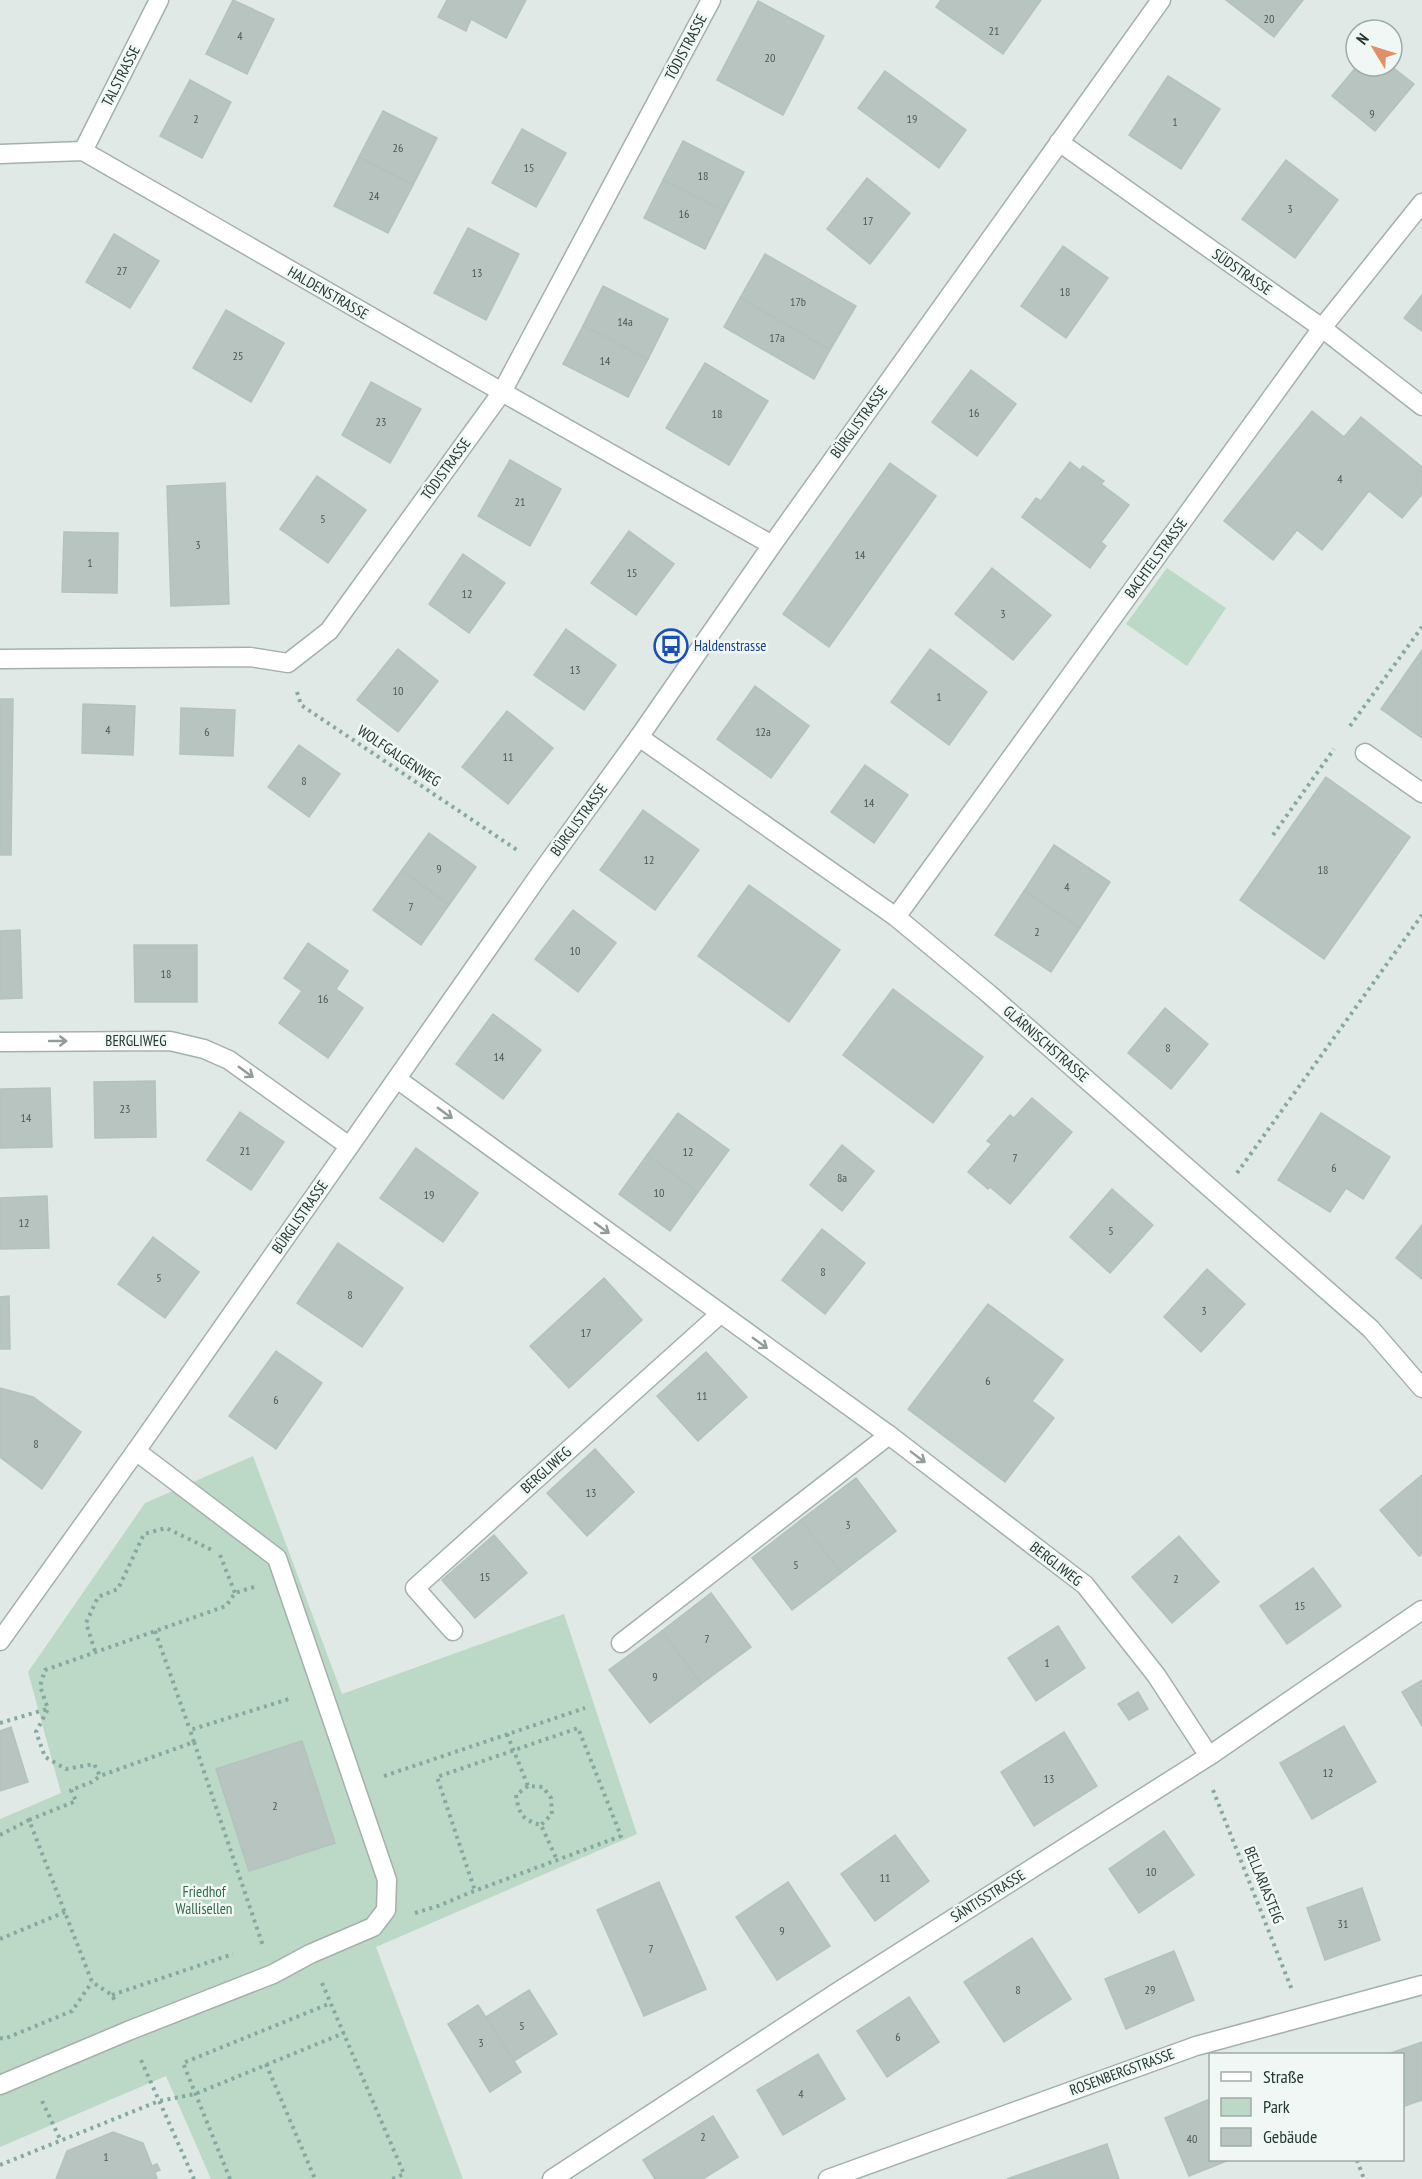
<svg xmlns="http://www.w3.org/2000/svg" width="1422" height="2179" font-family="'PT Sans Narrow',sans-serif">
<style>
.green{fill:#bcd8c6}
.building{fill:#b7c4bf;stroke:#b4c2be;stroke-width:1.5}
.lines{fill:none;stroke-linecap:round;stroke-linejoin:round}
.minor-casing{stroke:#a5b0ad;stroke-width:21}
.path{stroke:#85a9a1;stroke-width:4;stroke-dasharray:3 4.5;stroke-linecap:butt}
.minor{stroke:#fff;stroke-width:18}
.oneway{stroke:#929c9a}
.labels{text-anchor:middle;stroke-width:5;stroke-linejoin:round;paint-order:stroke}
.number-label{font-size:12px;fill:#495b57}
.street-label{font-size:15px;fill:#243834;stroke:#f1f7f4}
.transit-label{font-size:15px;fill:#164399;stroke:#f1f7f4;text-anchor:start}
.park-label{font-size:15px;fill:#33694d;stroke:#f1f7f4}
</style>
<rect width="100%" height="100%" fill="#e1e9e6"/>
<g class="green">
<polygon points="1167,568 1226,608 1187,666 1126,624"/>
<polygon points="253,1456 342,1694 564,1614 637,1834 376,1947 463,2179 211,2179 166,2076 0,2147 0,1819 61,1793 28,1672 145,1503"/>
</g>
<g class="building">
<polygon points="233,0 274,19 247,74 206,54"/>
<polygon points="447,0 526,0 506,38 471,19 466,31 438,17"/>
<polygon points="941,0 1041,0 1003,54 936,7"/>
<polygon points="1226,0 1303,0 1274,37"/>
<polygon points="758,1 824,36 783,115 717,80"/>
<polygon points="1357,66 1391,66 1414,84 1375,131 1332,96"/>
<polygon points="885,71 966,130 939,168 858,108"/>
<polygon points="1168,76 1220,109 1181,169 1129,135"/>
<polygon points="190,80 231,102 202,158 160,136"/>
<polygon points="383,111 437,138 413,185 359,157"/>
<polygon points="522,129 566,153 536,207 492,183"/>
<polygon points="683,141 744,172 724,211 663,180"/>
<polygon points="359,157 413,185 388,233 334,206"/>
<polygon points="1286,160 1338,200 1295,258 1242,219"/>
<polygon points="867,178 910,213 870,264 827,229"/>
<polygon points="663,180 724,211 705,249 644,218"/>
<polygon points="468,228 519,254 486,320 434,293"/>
<polygon points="114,234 159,261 130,308 86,282"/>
<polygon points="1063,246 1108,278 1066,338 1021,306"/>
<polygon points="765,254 856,306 830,350 740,298"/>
<polygon points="603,286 668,319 648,359 583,326"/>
<polygon points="1422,295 1422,331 1404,318"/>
<polygon points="740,298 830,350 814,379 724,327"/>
<polygon points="226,310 284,343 251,402 193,368"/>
<polygon points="583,326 648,359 628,397 563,364"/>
<polygon points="705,363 768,401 729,465 666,428"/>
<polygon points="971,370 1016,404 977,456 932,422"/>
<polygon points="371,382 421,409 390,463 342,435"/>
<polygon points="1312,411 1344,437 1361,417 1422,467 1422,494 1402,518 1369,491 1322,550 1297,530 1273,560 1224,521"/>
<polygon points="510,460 561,489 530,546 478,516"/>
<polygon points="1070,462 1080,470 1083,466 1104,481 1101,484 1129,505 1101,542 1106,546 1090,568 1022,517 1036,498 1041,501"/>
<polygon points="890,463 936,496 829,647 783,614"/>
<polygon points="317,476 366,510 328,563 280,529"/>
<polygon points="225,483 229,604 171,606 167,486"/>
<polygon points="629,531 674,564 636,615 591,583"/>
<polygon points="64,532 118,533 117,593 62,592"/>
<polygon points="463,554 505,583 469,633 429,604"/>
<polygon points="992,568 1051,615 1013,660 955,614"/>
<polygon points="566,629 616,665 584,710 534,675"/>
<polygon points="398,649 438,681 398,732 357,700"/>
<polygon points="930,649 987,692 949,745 891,702"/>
<polygon points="1422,650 1422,738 1381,709"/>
<polygon points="755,686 809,726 771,778 717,739"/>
<polygon points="0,699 13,699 11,855 0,855"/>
<polygon points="83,704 135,706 133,755 82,753"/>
<polygon points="181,708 235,710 233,756 180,754"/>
<polygon points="507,711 553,748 508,804 462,767"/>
<polygon points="299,745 340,774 309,817 268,787"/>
<polygon points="865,765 908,795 874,843 831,812"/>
<polygon points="1326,777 1410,837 1324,959 1240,900"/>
<polygon points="643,810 699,850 655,910 600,870"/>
<polygon points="429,833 476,867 449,905 402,870"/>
<polygon points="1054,845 1110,882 1080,928 1024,891"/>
<polygon points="402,870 449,905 421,945 373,910"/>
<polygon points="749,885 840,950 789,1022 698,956"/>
<polygon points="1024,891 1080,928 1051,972 995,935"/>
<polygon points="573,910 616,943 578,992 535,959"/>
<polygon points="20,930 22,998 0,999 0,931"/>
<polygon points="308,943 348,971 336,989 363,1008 328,1058 279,1023 302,991 284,978"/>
<polygon points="134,945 197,945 197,1002 135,1002"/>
<polygon points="893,989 983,1057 933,1123 843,1055"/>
<polygon points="1165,1008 1208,1044 1171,1089 1128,1053"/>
<polygon points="493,1014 541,1050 503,1099 456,1064"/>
<polygon points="155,1081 156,1137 95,1138 94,1082"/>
<polygon points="50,1088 52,1147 0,1148 0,1089"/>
<polygon points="1032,1098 1072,1132 1010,1204 990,1187 988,1189 968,1172 992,1144 987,1141 1010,1115 1014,1118"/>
<polygon points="240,1112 284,1142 251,1190 207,1160"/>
<polygon points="678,1113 729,1150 698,1192 647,1155"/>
<polygon points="1321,1113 1390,1157 1363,1199 1346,1188 1330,1212 1278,1180"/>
<polygon points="842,1145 874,1171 842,1211 810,1185"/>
<polygon points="416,1148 478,1193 443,1242 380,1198"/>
<polygon points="647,1155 698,1192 670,1231 619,1194"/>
<polygon points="1112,1189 1153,1225 1110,1273 1070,1237"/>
<polygon points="47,1196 49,1248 0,1249 0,1198"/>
<polygon points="1422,1225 1422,1279 1396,1258"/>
<polygon points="822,1229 865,1263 825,1314 782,1280"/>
<polygon points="153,1237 199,1272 165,1318 118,1284"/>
<polygon points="338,1243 403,1288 362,1347 297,1303"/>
<polygon points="1207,1269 1245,1304 1201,1352 1164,1317"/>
<polygon points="604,1278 642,1320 569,1388 530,1346"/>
<polygon points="9,1296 10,1349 0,1349 0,1297"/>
<polygon points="988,1304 1063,1360 1032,1401 1054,1418 1005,1482 908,1409"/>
<polygon points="276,1351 322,1383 276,1449 229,1416"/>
<polygon points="706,1352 747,1397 698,1441 657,1396"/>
<polygon points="0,1388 33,1397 81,1432 42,1489 0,1457"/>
<polygon points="595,1449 634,1492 587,1536 547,1493"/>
<polygon points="1422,1475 1422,1554 1419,1556 1380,1510"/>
<polygon points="856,1478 896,1531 841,1573 801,1520"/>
<polygon points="801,1520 841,1573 792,1610 752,1558"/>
<polygon points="494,1535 527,1573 475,1618 442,1580"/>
<polygon points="1179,1536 1219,1582 1172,1623 1132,1577"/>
<polygon points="1313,1568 1341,1606 1287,1644 1260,1606"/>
<polygon points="711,1593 751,1647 701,1684 662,1631"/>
<polygon points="1058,1626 1085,1668 1036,1701 1008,1658"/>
<polygon points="662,1631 701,1684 650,1723 609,1670"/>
<polygon points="1422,1680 1422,1726 1402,1692"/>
<polygon points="1138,1692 1148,1709 1129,1720 1118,1704"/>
<polygon points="1344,1726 1376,1782 1312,1819 1280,1763"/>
<polygon points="11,1727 28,1782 0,1791 0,1731"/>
<polygon points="1064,1732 1097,1786 1034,1826 1001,1772"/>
<polygon points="302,1741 335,1843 249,1871 216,1769"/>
<polygon points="1164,1831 1194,1875 1139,1913 1109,1869"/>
<polygon points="895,1835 929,1881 875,1921 841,1874"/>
<polygon points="659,1882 706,1989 644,2016 597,1910"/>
<polygon points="788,1882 830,1946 777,1980 736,1917"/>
<polygon points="1362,1888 1380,1940 1325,1960 1307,1908"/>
<polygon points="1032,1938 1071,1999 1004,2042 964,1982"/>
<polygon points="1174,1951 1194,2000 1126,2029 1105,1979"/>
<polygon points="529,1990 557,2034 514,2061 486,2017"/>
<polygon points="909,1997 939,2042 887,2077 857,2031"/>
<polygon points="478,2005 521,2072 490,2092 448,2024"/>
<polygon points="1422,2042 1422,2100 1402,2107 1402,2054 1388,2054"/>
<polygon points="818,2054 845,2099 783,2135 757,2090"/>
<polygon points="1210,2099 1210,2160 1229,2160 1189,2176 1165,2118"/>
<polygon points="713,2116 738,2157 703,2179 655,2179 643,2160"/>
<polygon points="113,2132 143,2143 152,2166 157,2164 160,2170 155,2172 157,2179 56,2179 67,2151"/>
<polygon points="1107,2144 1119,2179 1007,2179"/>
</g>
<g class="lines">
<defs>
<g id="minor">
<polyline points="1059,142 1322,328 1422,406"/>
<polyline points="83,151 159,0"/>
<polyline points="0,154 83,151 502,392 772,545"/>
<polyline points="0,659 250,657 288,663 329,631 502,392 711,0"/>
<polyline points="639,737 896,917 989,994 1371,1329 1422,1388"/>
<polyline points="1365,753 1422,793"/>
<polyline points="896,917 1322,328 1422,203"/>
<polyline points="0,1042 170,1041 204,1049 229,1060 349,1146"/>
<polyline points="397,1079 889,1435 1085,1585 1156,1675 1209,1756"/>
<polyline points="453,1631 415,1588 720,1314"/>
<polyline points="0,1641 136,1451 540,874 639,737 772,545 1161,0"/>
<polyline points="621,1643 889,1435"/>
<polyline points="0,2085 128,2031 273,1974 310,1954 373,1927 386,1910 387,1880 277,1558 136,1451"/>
<polyline points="552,2179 836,1993 1209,1756 1422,1610"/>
<polyline points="828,2179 1196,2046 1422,1985"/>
</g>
</defs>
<use href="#minor" class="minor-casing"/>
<g class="path">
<polyline points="297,692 301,705 520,852"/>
<polyline points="1350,726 1422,627"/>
<polyline points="1273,835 1334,749"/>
<polyline points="1237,1173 1422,915"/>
<polyline points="220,1555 235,1593"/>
<polyline points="254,1587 235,1593 226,1606 45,1670 40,1686 48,1709 36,1732 45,1757 66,1769 94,1764 100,1776 194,1742 190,1730 292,1698"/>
<polyline points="155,1631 190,1730"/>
<polyline points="95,1651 86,1623 98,1597 118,1589 144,1534 166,1528 214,1551"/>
<polyline points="0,1723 47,1709"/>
<polyline points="507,1734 528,1786 543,1787 551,1798 552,1814 541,1825"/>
<polyline points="194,1742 263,1946"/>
<polyline points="384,1776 585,1708"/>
<path d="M528,1786L516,1795C519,1814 522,1820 541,1825L557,1860"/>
<polyline points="1213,1790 1292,1990"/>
<polyline points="29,1820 76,1801 71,1790 92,1782 100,1776"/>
<polyline points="0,1835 29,1820 92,1982 112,1995 116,2003"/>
<polyline points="415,1913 438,1906 469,1893 621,1836 578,1728 437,1777 475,1891"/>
<polyline points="0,1939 65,1912"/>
<polyline points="322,1983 404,2174 392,2179"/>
<polyline points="112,1995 233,1954"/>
<polyline points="0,2038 4,2039 72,2011 92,1982"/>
<polyline points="141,2060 194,2179"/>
<polyline points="266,2064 315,2179"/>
<polyline points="42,2101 61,2141"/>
<polyline points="1357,2160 1364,2179"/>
<polyline points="0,2165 159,2101 195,2094 344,2033"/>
<polyline points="230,2179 183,2063 331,2003"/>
</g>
<use href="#minor" class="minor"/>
</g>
<defs><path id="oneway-shaft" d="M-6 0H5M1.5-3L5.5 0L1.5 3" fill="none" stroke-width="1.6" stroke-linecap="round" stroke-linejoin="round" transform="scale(1.5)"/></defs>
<g class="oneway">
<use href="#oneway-shaft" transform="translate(58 1041)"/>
<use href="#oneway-shaft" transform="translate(246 1072) rotate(36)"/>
<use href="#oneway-shaft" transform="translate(445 1113) rotate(36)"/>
<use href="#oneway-shaft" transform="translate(602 1228) rotate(36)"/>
<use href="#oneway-shaft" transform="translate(760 1343) rotate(36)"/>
<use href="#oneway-shaft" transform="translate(918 1457) rotate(37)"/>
</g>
<defs>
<symbol id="bus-ring" viewBox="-11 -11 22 22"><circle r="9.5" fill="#f1f7f4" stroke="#1a4fb4" stroke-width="1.5"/><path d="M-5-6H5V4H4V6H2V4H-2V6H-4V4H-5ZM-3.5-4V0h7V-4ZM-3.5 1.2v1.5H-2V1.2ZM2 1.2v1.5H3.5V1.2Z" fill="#1a4fb4"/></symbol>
</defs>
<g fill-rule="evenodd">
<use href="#bus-ring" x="652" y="627" width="38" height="38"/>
</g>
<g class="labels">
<g class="number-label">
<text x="1269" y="23">20</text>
<text x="994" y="35">21</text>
<text x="240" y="40">4</text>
<text x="770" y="62">20</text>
<text x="1372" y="118">9</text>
<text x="196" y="123">2</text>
<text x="912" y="123">19</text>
<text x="1175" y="126">1</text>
<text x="398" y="152">26</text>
<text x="529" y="172">15</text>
<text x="703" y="180">18</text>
<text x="374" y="200">24</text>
<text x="1290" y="213">3</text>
<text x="684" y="218">16</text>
<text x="868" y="225">17</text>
<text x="122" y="275">27</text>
<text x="477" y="277">13</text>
<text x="1065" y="296">18</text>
<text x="798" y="306">17b</text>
<text x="625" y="326">14a</text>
<text x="777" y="342">17a</text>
<text x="238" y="360">25</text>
<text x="605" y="365">14</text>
<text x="974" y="417">16</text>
<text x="717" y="418">18</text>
<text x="381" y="426">23</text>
<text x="1340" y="483">4</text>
<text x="520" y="506">21</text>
<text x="323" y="523">5</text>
<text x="198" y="549">3</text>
<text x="860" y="559">14</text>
<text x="90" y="567">1</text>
<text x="632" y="577">15</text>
<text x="467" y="598">12</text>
<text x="1003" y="618">3</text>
<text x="575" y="674">13</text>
<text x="398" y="695">10</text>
<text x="939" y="701">1</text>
<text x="108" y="734">4</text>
<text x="207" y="736">6</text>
<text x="763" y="736">12a</text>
<text x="508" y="761">11</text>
<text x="304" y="785">8</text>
<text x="869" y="807">14</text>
<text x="649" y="864">12</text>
<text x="439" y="873">9</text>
<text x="1323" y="874">18</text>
<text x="1067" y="891">4</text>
<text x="411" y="911">7</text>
<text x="1037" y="936">2</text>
<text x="575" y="955">10</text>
<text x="166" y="978">18</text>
<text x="323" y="1003">16</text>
<text x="1168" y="1052">8</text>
<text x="499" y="1061">14</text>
<text x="125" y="1113">23</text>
<text x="26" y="1122">14</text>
<text x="245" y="1155">21</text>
<text x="688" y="1156">12</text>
<text x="1015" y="1162">7</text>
<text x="1334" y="1172">6</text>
<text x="842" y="1182">8a</text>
<text x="659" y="1197">10</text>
<text x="429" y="1199">19</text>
<text x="24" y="1227">12</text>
<text x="1111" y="1235">5</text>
<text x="823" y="1276">8</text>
<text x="159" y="1282">5</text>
<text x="350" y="1299">8</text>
<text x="1204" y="1315">3</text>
<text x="586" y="1337">17</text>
<text x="988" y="1385">6</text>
<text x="702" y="1400">11</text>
<text x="276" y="1404">6</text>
<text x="36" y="1448">8</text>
<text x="591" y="1497">13</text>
<text x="848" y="1529">3</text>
<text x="796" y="1569">5</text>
<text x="485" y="1581">15</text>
<text x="1176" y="1583">2</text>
<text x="1300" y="1610">15</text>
<text x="707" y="1643">7</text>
<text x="1047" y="1667">1</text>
<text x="655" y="1681">9</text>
<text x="1328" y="1777">12</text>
<text x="1049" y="1783">13</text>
<text x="275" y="1810">2</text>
<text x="1151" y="1876">10</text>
<text x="885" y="1882">11</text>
<text x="1343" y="1928">31</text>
<text x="782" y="1935">9</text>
<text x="651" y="1953">7</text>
<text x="1018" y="1994">8</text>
<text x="1150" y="1994">29</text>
<text x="522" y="2030">5</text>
<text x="898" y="2041">6</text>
<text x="481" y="2047">3</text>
<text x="801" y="2098">4</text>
<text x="703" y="2141">2</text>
<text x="1192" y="2143">40</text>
<text x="106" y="2161">1</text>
</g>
<g class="street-label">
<text transform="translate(686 47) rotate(-62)" y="5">TÖDISTRASSE</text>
<text transform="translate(121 76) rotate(-63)" y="5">TALSTRASSE</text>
<text transform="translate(1242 272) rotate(35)" y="5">SÜDSTRASSE</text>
<text transform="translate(328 293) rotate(30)" y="5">HALDENSTRASSE</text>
<text transform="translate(859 422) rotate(-54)" y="5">BÜRGLISTRASSE</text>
<text transform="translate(446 469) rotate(-54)" y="5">TÖDISTRASSE</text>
<text transform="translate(1156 558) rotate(-54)" y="5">BACHTELSTRASSE</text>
<text transform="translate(399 756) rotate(34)" y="5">WOLFGALGENWEG</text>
<text transform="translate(579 820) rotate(-54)" y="5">BÜRGLISTRASSE</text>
<text x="136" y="1046">BERGLIWEG</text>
<text transform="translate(1046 1044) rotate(41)" y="5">GLÄRNISCHSTRASSE</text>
<text transform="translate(300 1217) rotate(-55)" y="5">BÜRGLISTRASSE</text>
<text transform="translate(546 1470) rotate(-42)" y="5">BERGLIWEG</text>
<text transform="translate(1056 1564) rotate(38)" y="5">BERGLIWEG</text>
<text transform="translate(1264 1885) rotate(68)" y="5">BELLARIASTEIG</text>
<text transform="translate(988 1896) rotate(-32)" y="5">SÄNTISSTRASSE</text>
<text transform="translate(1122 2072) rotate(-20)" y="5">ROSENBERGSTRASSE</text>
</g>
<g class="transit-label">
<text x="694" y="651">Haldenstrasse</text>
</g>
<g class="park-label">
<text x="204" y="1897">Friedhof<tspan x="204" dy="17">Wallisellen</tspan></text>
</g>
</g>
<rect x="1209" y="2053" width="195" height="108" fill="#f1f7f4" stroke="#9faba7" stroke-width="1.5"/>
<rect x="1221" y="2072" width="30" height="9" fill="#ffffff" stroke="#9faba7" stroke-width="1.5"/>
<text x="1263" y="2083" font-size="18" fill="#243834">Straße</text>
<rect x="1221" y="2098" width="30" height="18" fill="#bcd8c6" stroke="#9faba7" stroke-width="1.5"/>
<text x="1263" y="2113" font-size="18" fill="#243834">Park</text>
<rect x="1221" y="2128" width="30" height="18" fill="#b7c4bf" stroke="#9faba7" stroke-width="1.5"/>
<text x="1263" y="2143" font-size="18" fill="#243834">Gebäude</text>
<g transform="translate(1374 48) rotate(308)"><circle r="28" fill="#f1f7f4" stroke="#9faba7" stroke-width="1.5"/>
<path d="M0-4.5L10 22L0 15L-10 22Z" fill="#e09068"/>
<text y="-9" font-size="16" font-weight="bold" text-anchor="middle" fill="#243834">N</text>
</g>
</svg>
